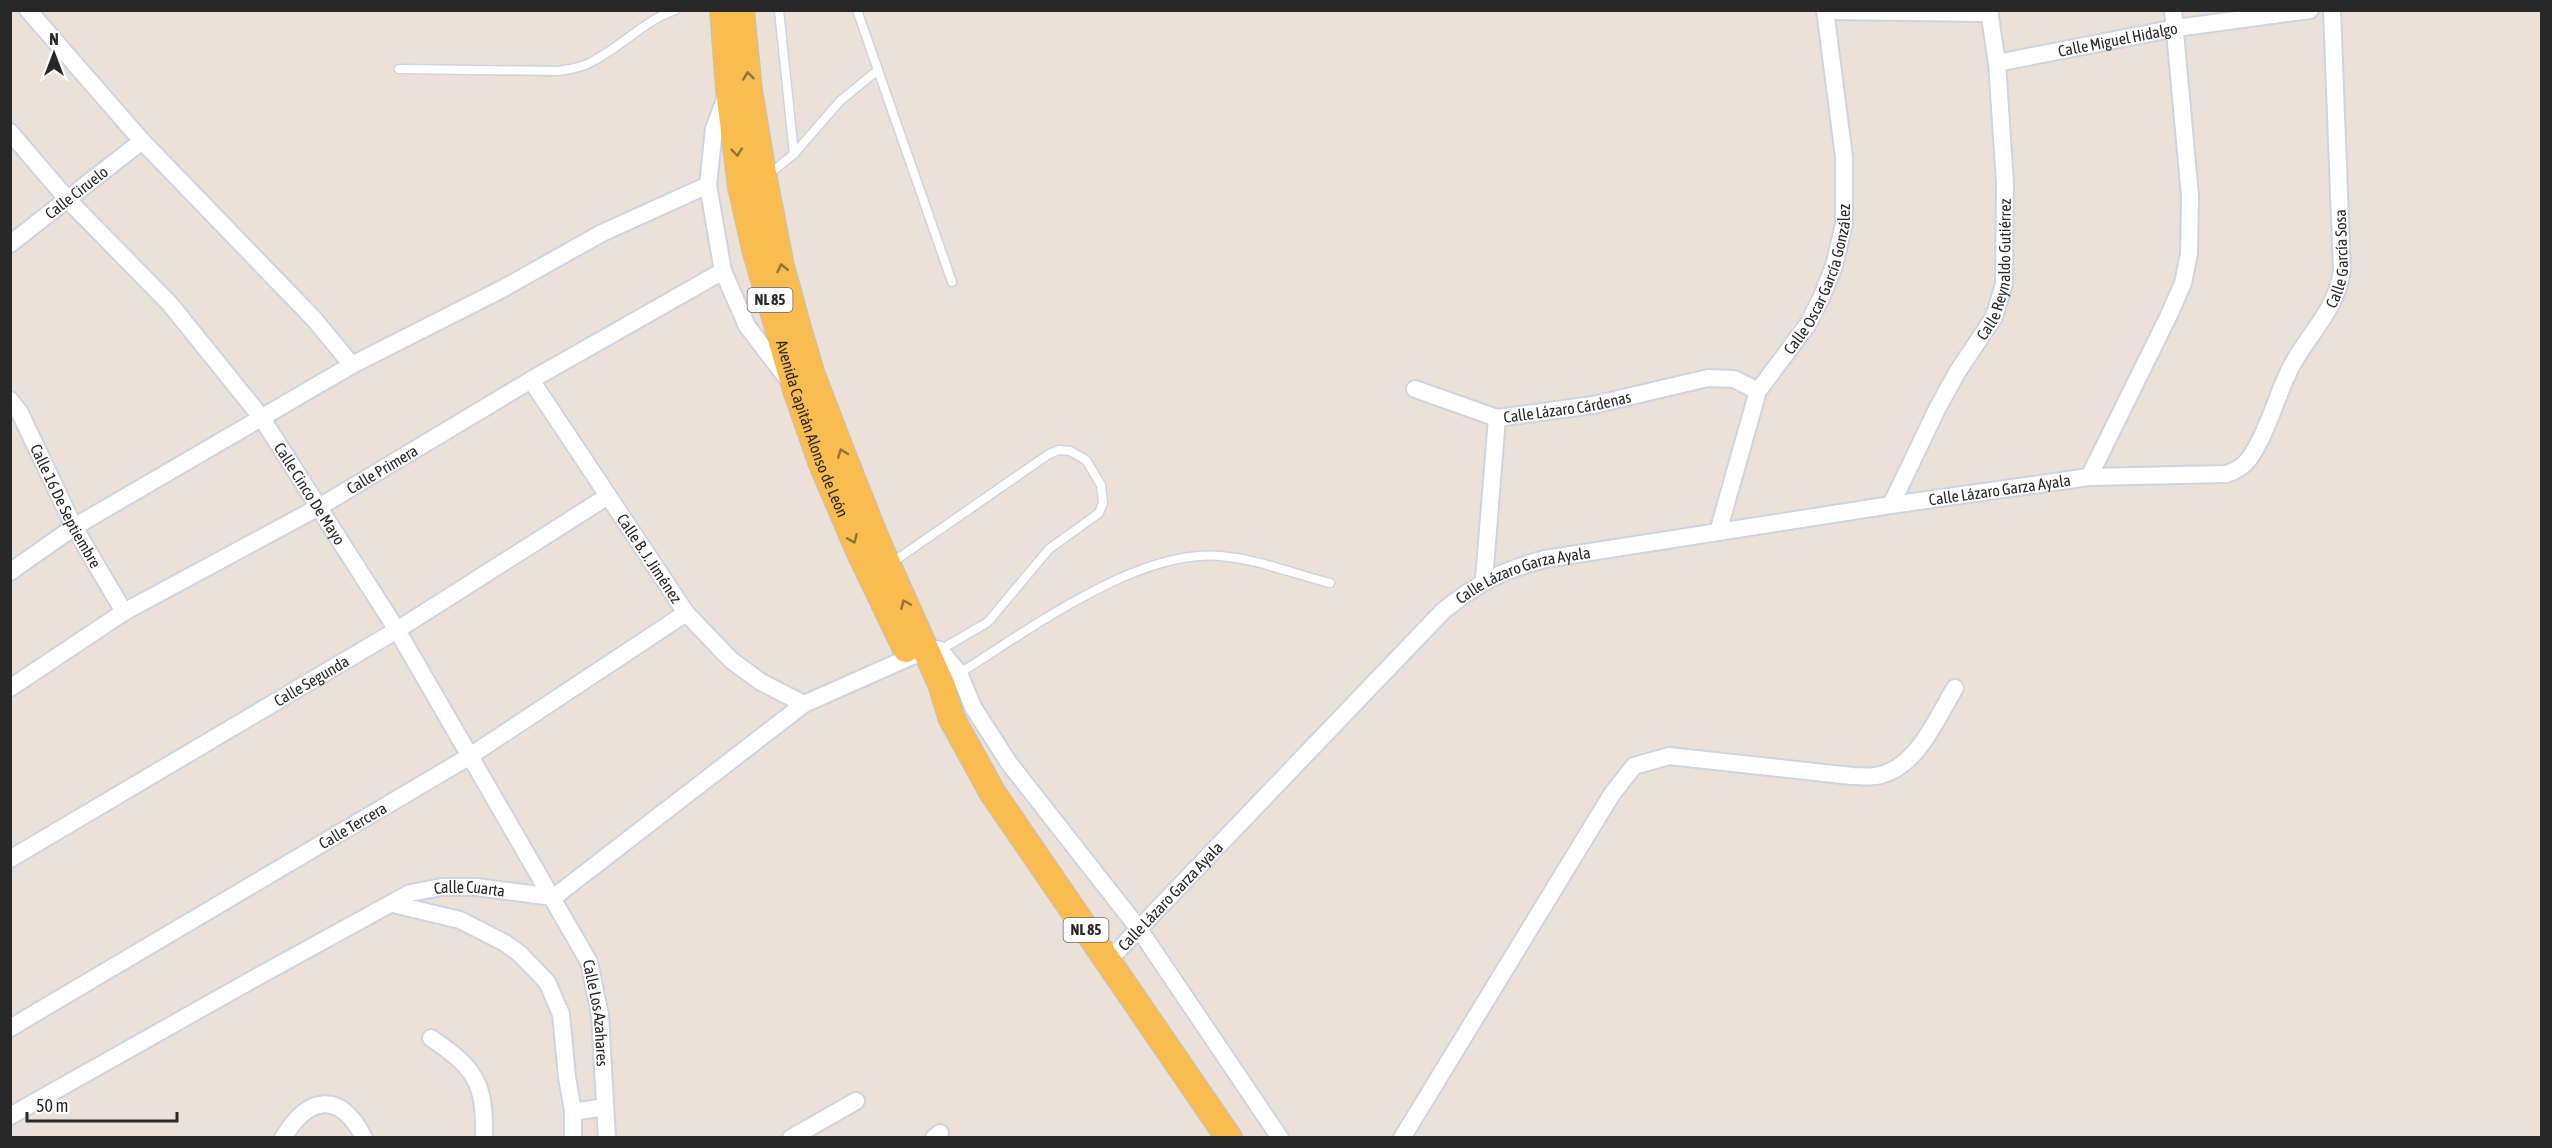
<svg xmlns="http://www.w3.org/2000/svg" width="2552" height="1148" font-family="'Asap Condensed',sans-serif">
<style>
.lines{fill:none;stroke-linecap:round;stroke-linejoin:round}
.lane-casing{stroke:#cdd4e2;stroke-width:11}
.street-casing{stroke:#cdd4e2;stroke-width:20}
.primary-casing{stroke:#c3c3c3;stroke-width:28}
.lane{stroke:#fff;stroke-width:8}
.street{stroke:#fff;stroke-width:16}
.primary{stroke:#f8bc50;stroke-width:26}
.oneway{stroke:#90723c}
.labels{text-anchor:middle;stroke-width:4.5;stroke-linejoin:round;paint-order:stroke}
.shield{fill:#fff;stroke:#686868;stroke-width:1.5}
.shield-label{font-size:15px;font-weight:bold;fill:#282828}
.street-label{font-size:16px;fill:#282828;stroke:#fff}
</style>
<rect width="100%" height="100%" fill="#ebe1d8"/>
<g class="lines">
<defs>
<g id="lane">
<polyline points="779,10 794,154"/>
<polyline points="857,10 952,282"/>
<path d="M399,69L558,71C571,69 584,67 595,60C623,45 644,21 675,10"/>
<polyline points="768,175 794,154 840,101 878,70"/>
<polyline points="890,564 1049,454 1059,450 1070,451 1086,460 1101,485 1103,503 1099,513 1049,549 988,622 940,650"/>
<path d="M958,674C1028,631 1136,549 1220,556C1257,559 1294,574 1330,583"/>
</g>
<g id="street">
<polyline points="28,10 142,141 314,319 352,365"/>
<polyline points="1825,11 1990,13"/>
<path id="s1" d="M1997,63L2176,28L2310,10"/>
<polyline points="727,94 714,129 708,185 723,271 747,326 789,381"/>
<path id="s2" d="M10,132L68,200L170,304L261,417L397,630L589,962L600,1015L607,1138"/>
<path id="s3" d="M10,244L142,141"/>
<path id="s4" d="M531,380L686,613L731,660L761,682L804,704"/>
<path id="s5" d="M1415,389L1497,418L1593,405L1708,378L1734,379L1758,391"/>
<path id="s6" d="M10,400L20,413L74,527L124,612"/>
<polyline points="2089,477 2170,313 2183,283 2189,254 2190,196 2173,10"/>
<path id="s7" d="M1891,505L1938,407L1958,371L1994,317L2004,284L2005,183L1997,63L1989,10"/>
<path id="s8" d="M1718,532L1758,391L1808,324L1822,296L1834,266L1844,224V157L1825,10"/>
<polyline points="10,572 74,527 352,365 502,289 602,233 708,185"/>
<polyline points="1484,580 1497,418"/>
<path id="s9" d="M10,688L124,612L319,507L531,380L723,271"/>
<path id="s10" d="M10,859L397,630L608,496"/>
<polyline points="393,904 460,920 505,943 520,954 547,982 561,1014 567,1077 573,1112 605,1107"/>
<path id="s11" d="M1108,961L1443,611C1479,582 1501,571 1545,559L1891,505L2089,477L2226,474C2236,471 2243,467 2249,459C2268,432 2276,396 2291,367C2308,334 2336,311 2342,271L2332,10"/>
<path id="s12" d="M10,1028L470,756L686,613"/>
<path d="M431,1038C476,1069 485,1082 484,1138"/>
<path id="s13" d="M10,1116L248,982L410,893L442,887H476L554,897L804,704L910,657L934,649L940,650L959,673L973,707L1009,763L1139,929L1280,1138"/>
<path d="M283,1138C308,1096 340,1090 364,1138"/>
<polyline points="573,1138 573,1112"/>
<polyline points="791,1138 856,1101"/>
<polyline points="934,1138 940,1133"/>
<path d="M1402,1138L1612,794L1634,766L1669,756L1852,776C1860,776 1868,777 1876,776C1917,769 1936,719 1955,688"/>
</g>
<g id="primary">
<path id="s14" d="M723,10L729,90L741,187L755,249L796,390L821,462L859,551L906,649"/>
<polyline points="741,10 749,90 764,179 781,266 798,328 812,375 842,453 877,541 941,684 951,717 992,792 1229,1138"/>
</g>
</defs>
<use href="#lane" class="lane-casing"/>
<use href="#street" class="street-casing"/>
<use href="#primary" class="primary-casing"/>
<use href="#lane" class="lane"/>
<use href="#street" class="street"/>
<use href="#primary" class="primary"/>
</g>
<defs><path id="oneway-chevron" d="M-2-3.5L2.5 0L-2 3.5" fill="none" stroke-width="1.6" stroke-linecap="round" stroke-linejoin="round" transform="scale(1.5)"/></defs>
<g class="oneway">
<use href="#oneway-chevron" transform="translate(748 76) rotate(-96)"/>
<use href="#oneway-chevron" transform="translate(737 152) rotate(84)"/>
<use href="#oneway-chevron" transform="translate(782 268) rotate(-103)"/>
<use href="#oneway-chevron" transform="translate(842 453) rotate(-111)"/>
<use href="#oneway-chevron" transform="translate(853 539) rotate(67)"/>
<use href="#oneway-chevron" transform="translate(905 604) rotate(-113)"/>
</g>
<g class="labels">
<g class="shield">
<rect x="747.5" y="288" width="45" height="24" rx="4.5"/>
<rect x="1063.5" y="918" width="45" height="24" rx="4.5"/>
</g>
<g class="shield-label">
<text x="770" y="305">NL 85</text>
<text x="1086" y="935">NL 85</text>
</g>
<g class="street-label">
<text dy="6" stroke="none"><textPath href="#s1" startOffset="123">Calle Miguel Hidalgo</textPath></text>
<text dy="6" stroke="none"><textPath href="#s3" startOffset="84">Calle Ciruelo</textPath></text>
<text dy="6" stroke="none"><textPath href="#s11" startOffset="1538">Calle García Sosa</textPath></text>
<text dy="6" stroke="none"><textPath href="#s7" startOffset="262">Calle Reynaldo Gutiérrez</textPath></text>
<text dy="6" stroke="none"><textPath href="#s8" startOffset="276">Calle Oscar García González</textPath></text>
<text dy="6" stroke="none"><textPath href="#s5" startOffset="158">Calle Lázaro Cárdenas</textPath></text>
<text dy="6" stroke="none"><textPath href="#s14" startOffset="430">Avenida Capitán Alonso de León</textPath></text>
<text dy="6" stroke="none"><textPath href="#s9" startOffset="432">Calle Primera</textPath></text>
<text dy="6" stroke="none"><textPath href="#s11" startOffset="1060">Calle Lázaro Garza Ayala</textPath></text>
<text dy="6" stroke="none"><textPath href="#s2" startOffset="471">Calle Cinco De Mayo</textPath></text>
<text dy="6" stroke="none"><textPath href="#s6" startOffset="120">Calle 16 De Septiembre</textPath></text>
<text dy="6" stroke="none"><textPath href="#s4" startOffset="214">Calle B. J. Jiménez</textPath></text>
<text dy="6" stroke="none"><textPath href="#s11" startOffset="574">Calle Lázaro Garza Ayala</textPath></text>
<text dy="6" stroke="none"><textPath href="#s10" startOffset="350">Calle Segunda</textPath></text>
<text dy="6" stroke="none"><textPath href="#s12" startOffset="398">Calle Tercera</textPath></text>
<text dy="6" stroke="none"><textPath href="#s13" startOffset="518">Calle Cuarta</textPath></text>
<text dy="6" stroke="none"><textPath href="#s11" startOffset="90">Calle Lázaro Garza Ayala</textPath></text>
<text dy="6" stroke="none"><textPath href="#s2" startOffset="1068">Calle Los Azahares</textPath></text>
</g>
</g>
<rect width="2552" height="1148" fill="none" stroke="#282828" stroke-width="24"/>
<g transform="translate(54 54)" stroke="#ffffff" stroke-width="4.5" paint-order="stroke">
<path d="M0-4.5L10 22L0 15L-10 22Z" fill="#282828"/>
<text y="-9" font-size="16" font-weight="bold" text-anchor="middle" fill="#282828">N</text>
</g>
<path d="M27 1112v9h150v-9" fill="none" stroke="#282828" stroke-width="3"/>
<text x="36" y="1112" font-size="18" fill="#282828" stroke="#ffffff" stroke-width="4.5" paint-order="stroke">50 m</text>
</svg>
